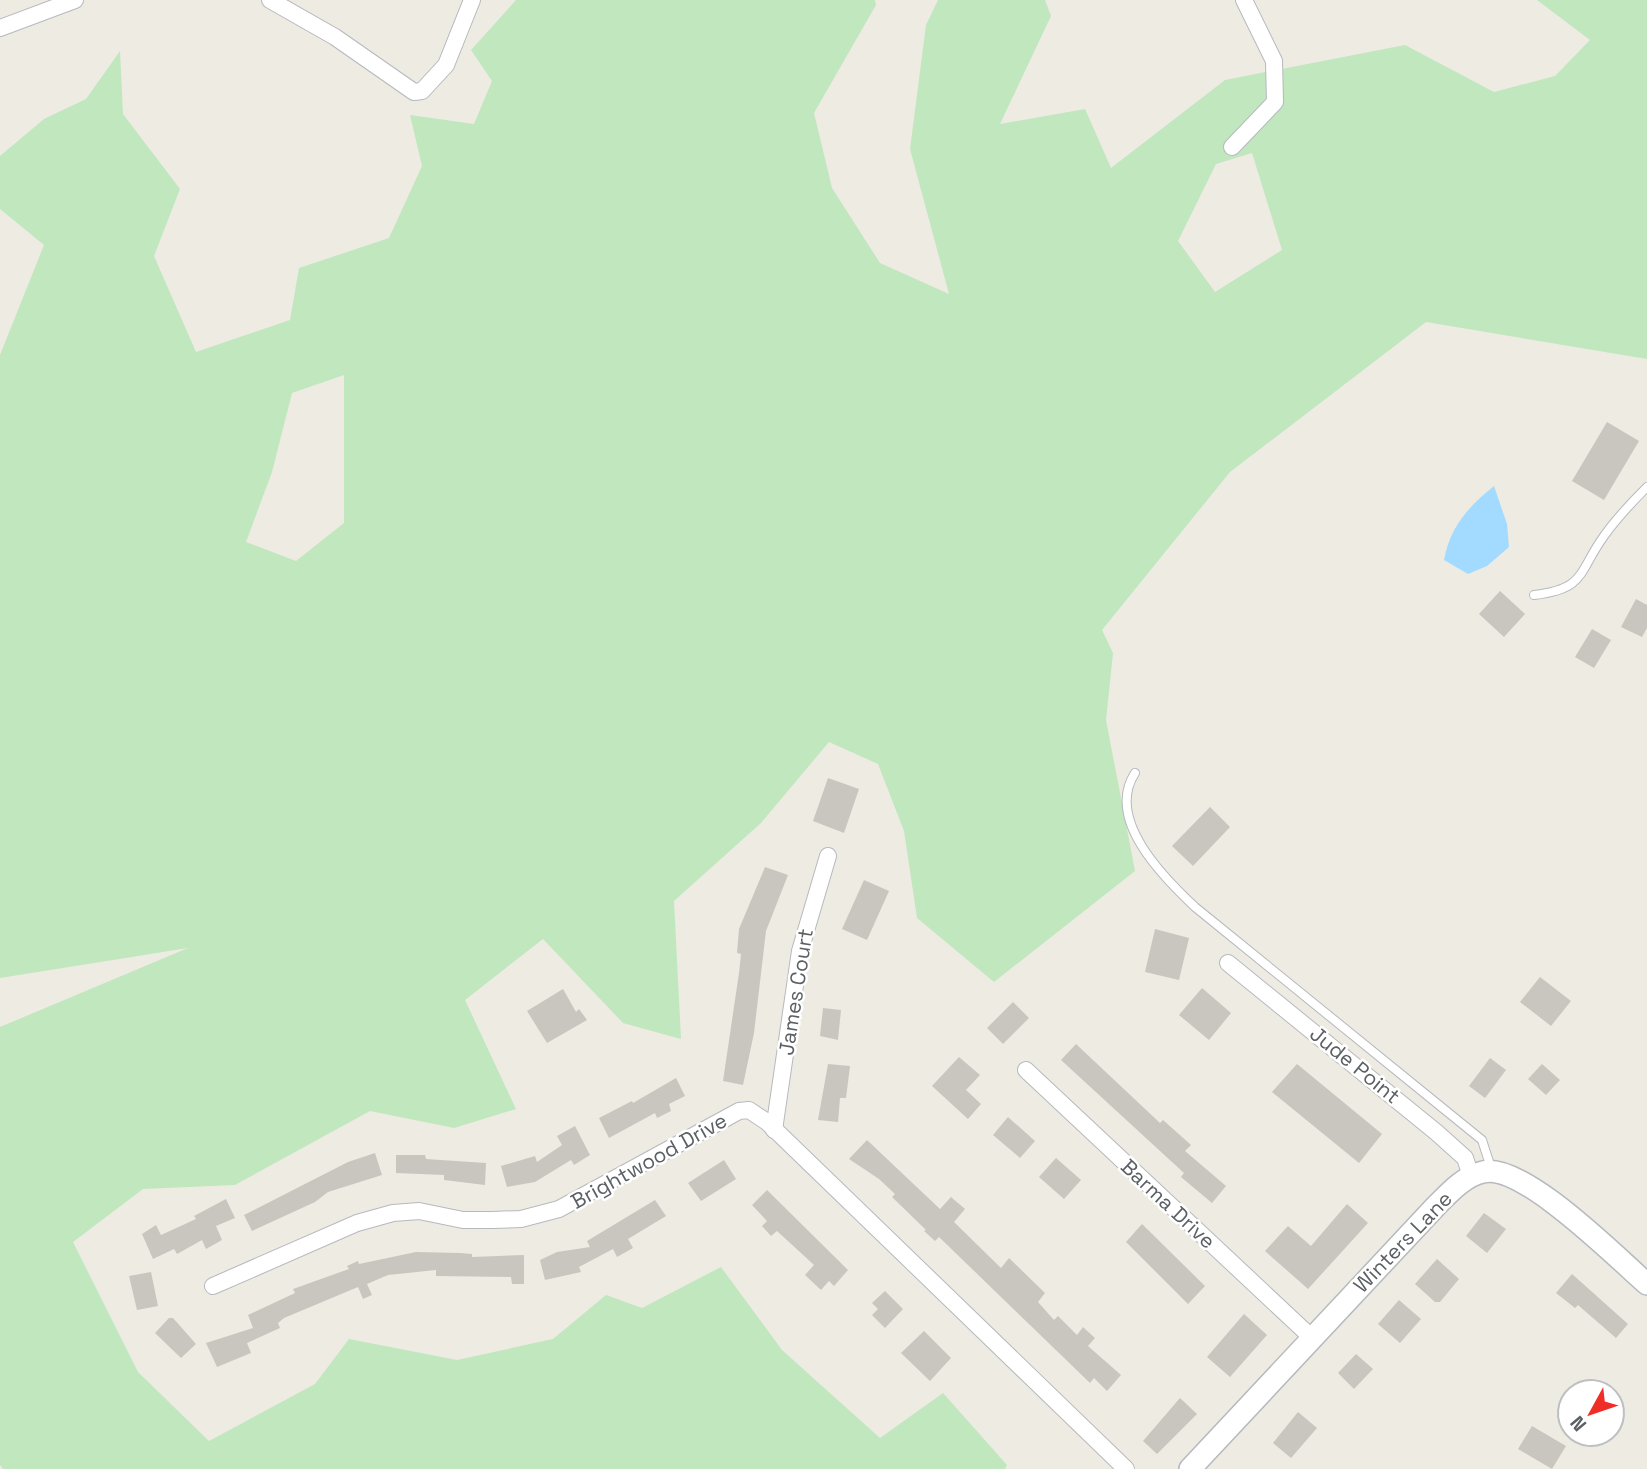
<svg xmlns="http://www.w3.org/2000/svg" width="1647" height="1469" font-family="'Space Grotesk',sans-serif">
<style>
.green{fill:#c0e7be;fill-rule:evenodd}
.water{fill:#a2dbff}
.building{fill:#c9c6c0}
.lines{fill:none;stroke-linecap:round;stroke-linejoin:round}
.service-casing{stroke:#b6b9be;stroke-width:10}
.minor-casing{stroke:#b6b9be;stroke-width:18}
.tertiary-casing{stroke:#b6b9be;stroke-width:24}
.service{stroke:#fff;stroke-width:8}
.minor{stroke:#fff;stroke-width:16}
.tertiary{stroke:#fff;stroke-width:21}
.labels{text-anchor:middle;stroke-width:5;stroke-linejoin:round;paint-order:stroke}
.street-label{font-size:21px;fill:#5b6064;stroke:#fff}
</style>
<rect width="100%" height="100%" fill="#eeebe3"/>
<path class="green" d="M516,0H875L876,5L814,113L832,188L880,263L949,294L910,149L926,25L938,0H1045L1051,16L1000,124L1085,109L1111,168L1225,80L1405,45L1494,92L1555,76L1590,40L1537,0H1647V359L1426,322L1230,472L1102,630L1113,653L1106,720L1135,871L994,982L917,918L904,831L878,764L829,742L761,823L674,901L681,1039L623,1023L543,939L465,1000L516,1109L454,1128L370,1111L235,1185L143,1189L73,1242L138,1372L209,1441L315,1384L349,1339L457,1360L553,1339L606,1295L642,1308L721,1267L782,1350L880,1438L943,1393L1007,1465L1005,1469H3L0,1465V1027L188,948L0,978V355L44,245L0,209V156L44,119L86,99L120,51L123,114L180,189L154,256L196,352L290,320L299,268L389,238L422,166L410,115L474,124L492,81L471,50ZM1252,153L1282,250L1215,292L1178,241L1216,164ZM344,375V523L296,561L246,542L272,472L292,393Z"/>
<path class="water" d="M1494,486L1507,524L1509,547L1487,566L1468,574L1444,560C1450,527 1468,507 1494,486Z"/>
<g class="building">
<polygon points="1607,422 1639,441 1604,500 1572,481"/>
<polygon points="1500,591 1525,614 1504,637 1479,614"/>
<polygon points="1636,599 1647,605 1647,628 1642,637 1621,627"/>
<polygon points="1592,629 1611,640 1594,668 1575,657"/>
<polygon points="828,778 859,789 844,833 813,821"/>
<polygon points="1210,807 1230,827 1193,866 1172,846"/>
<polygon points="765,867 788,875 766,931 754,1033 743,1085 723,1081 739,973 741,954 737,953 739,929"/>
<polygon points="864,880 889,891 867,940 842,929"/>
<polygon points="1155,929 1189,938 1179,980 1145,972"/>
<polygon points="1540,977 1571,1001 1551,1026 1520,1002"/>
<polygon points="1202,988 1231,1013 1209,1040 1179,1015"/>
<polygon points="563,989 576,1012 579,1009 587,1020 547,1043 527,1011"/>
<polygon points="1013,1002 1029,1018 1003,1044 987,1028"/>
<polygon points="823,1008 841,1010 838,1040 820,1036"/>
<polygon points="1076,1044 1160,1123 1163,1120 1191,1145 1185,1151 1226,1186 1212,1203 1181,1177 1184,1173 1061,1060"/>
<polygon points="959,1057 980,1075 966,1090 981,1104 968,1119 932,1086"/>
<polygon points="1490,1058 1506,1070 1485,1098 1469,1086"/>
<polygon points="828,1064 850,1066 846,1098 840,1098 838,1122 818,1120"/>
<polygon points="1297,1064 1382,1134 1359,1163 1272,1092"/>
<polygon points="1542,1064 1560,1080 1546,1095 1528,1079"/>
<polygon points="676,1078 685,1096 669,1104 671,1111 657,1118 655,1113 609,1138 599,1118 632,1101 633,1103"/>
<polygon points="1008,1117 1035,1141 1020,1158 993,1135"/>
<polygon points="575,1126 590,1155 574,1165 571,1160 535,1182 507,1187 501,1166 535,1156 537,1162 562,1145 557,1136"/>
<polygon points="867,1140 940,1209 951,1197 965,1209 954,1222 1001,1268 1009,1258 1045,1293 1038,1302 1054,1320 1058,1316 1077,1335 1083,1327 1095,1338 1088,1346 1121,1375 1107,1391 1094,1378 1090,1383 939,1237 935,1241 924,1231 926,1230 892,1197 895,1194 879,1179 849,1159"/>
<polygon points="375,1153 382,1175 328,1192 315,1202 252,1231 244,1215 348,1162"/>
<polygon points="396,1155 425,1155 426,1159 486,1163 485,1185 444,1180 444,1175 396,1173"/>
<polygon points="1056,1158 1081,1180 1064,1199 1039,1177"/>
<polygon points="724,1160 736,1179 701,1201 688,1183"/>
<polygon points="767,1190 848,1270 834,1286 829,1281 821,1290 805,1275 814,1265 777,1231 771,1236 762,1226 767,1221 752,1205"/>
<polygon points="226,1199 235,1218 216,1226 222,1240 206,1249 202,1240 177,1254 174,1249 153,1259 142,1234 156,1225 161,1235 196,1219 194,1216"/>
<polygon points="655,1200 666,1216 628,1239 633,1248 617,1257 613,1249 579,1267 581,1272 545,1280 540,1260 557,1252 590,1247 587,1241"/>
<polygon points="1347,1204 1368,1223 1308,1289 1265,1251 1288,1226 1311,1246"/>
<polygon points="1484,1213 1506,1229 1487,1253 1466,1236"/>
<polygon points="1142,1224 1205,1286 1188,1304 1126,1242"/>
<polygon points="416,1252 460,1253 472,1254 472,1257 524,1255 524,1284 512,1284 511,1277 436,1276 436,1270 388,1275 367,1284 372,1295 363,1299 358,1287 284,1318 278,1323 280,1328 247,1343 251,1353 217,1367 206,1343 253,1328 248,1315 295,1293 293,1289 349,1269 347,1266 358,1261 359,1264"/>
<polygon points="1437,1259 1459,1279 1440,1302 1435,1302 1415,1284"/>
<polygon points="151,1272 158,1306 137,1310 129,1276"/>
<polygon points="1572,1274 1628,1324 1616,1338 1578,1305 1575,1308 1556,1293"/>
<polygon points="885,1291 903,1309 885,1328 872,1315 878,1309 872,1303"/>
<polygon points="1399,1300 1421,1319 1400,1343 1378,1324"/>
<polygon points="1244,1314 1267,1335 1230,1377 1207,1357"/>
<polygon points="169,1318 173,1318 196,1344 181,1358 155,1333"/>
<polygon points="924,1331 951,1358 930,1381 901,1353"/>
<polygon points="1356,1354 1373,1369 1354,1389 1338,1373"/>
<polygon points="1180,1398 1197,1414 1157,1454 1143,1441"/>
<polygon points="1298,1412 1317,1428 1291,1458 1273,1443"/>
<polygon points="1532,1426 1566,1446 1552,1469 1518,1449"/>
</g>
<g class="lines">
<defs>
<g id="service">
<path d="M1534,595C1586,589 1578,572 1604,536C1616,519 1632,502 1647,487"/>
<path d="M1135,773C1105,819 1163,877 1195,907L1482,1140L1492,1171"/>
</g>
<g id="minor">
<polyline points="270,0 335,37 414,92 422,91 446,65 472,0"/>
<polyline points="0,28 75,0"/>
<polyline points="1232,147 1275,102 1274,61 1244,0"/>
<polyline points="1228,963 1436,1132 1465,1158 1471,1176"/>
<polyline points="1026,1070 1311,1337"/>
<polyline points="774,1130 800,951 828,856"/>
<polyline points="213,1286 357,1223 393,1213 419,1211 463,1220 492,1220 521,1219 559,1209 739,1111 749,1110 767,1122 1126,1469"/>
</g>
<path id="tertiary" d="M1190,1469L1436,1206C1449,1193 1464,1176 1483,1172C1522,1162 1616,1257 1647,1284"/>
</defs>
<use href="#service" class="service-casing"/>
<use href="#minor" class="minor-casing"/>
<use href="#tertiary" class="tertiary-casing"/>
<use href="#service" class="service"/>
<use href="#minor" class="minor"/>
<use href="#tertiary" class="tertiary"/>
</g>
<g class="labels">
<g class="street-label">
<text transform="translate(796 992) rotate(-81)" y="7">James Court</text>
<text transform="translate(1355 1065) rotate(39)" y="7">Jude Point</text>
<text transform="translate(649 1161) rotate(-29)" y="7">Brightwood Drive</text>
<text transform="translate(1168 1204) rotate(43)" y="7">Barma Drive</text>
<text transform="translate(1403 1242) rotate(-46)" y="7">Winters Lane</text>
</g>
</g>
<g transform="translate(1591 1413) rotate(230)"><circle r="33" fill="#ffffff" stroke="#bdbfc1" stroke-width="2"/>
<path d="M0-5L12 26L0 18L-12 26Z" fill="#f02e28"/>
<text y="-10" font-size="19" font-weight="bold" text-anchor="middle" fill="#5b6064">N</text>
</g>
</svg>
